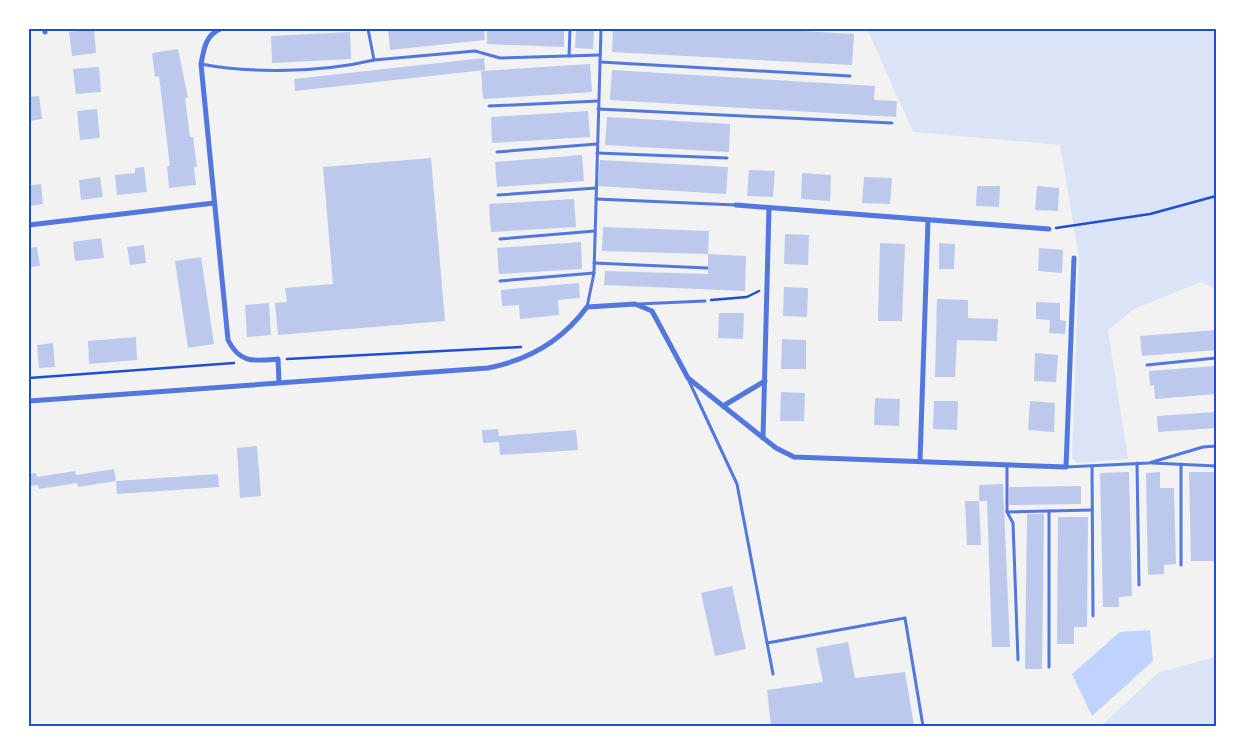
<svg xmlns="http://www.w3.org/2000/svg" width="1245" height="755" font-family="Ubuntu,sans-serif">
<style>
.green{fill:#dbe4f7}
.water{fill:#bfd3fe}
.building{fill:#bdc9ec}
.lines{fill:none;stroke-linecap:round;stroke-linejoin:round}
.path{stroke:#1d4ed8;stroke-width:2.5}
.service{stroke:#5277de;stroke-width:3}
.minor{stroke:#5277de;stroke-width:5}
.neatline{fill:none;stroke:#1d4ed8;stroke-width:2}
</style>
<rect width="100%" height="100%" fill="#f2f2f2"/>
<g class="green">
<polygon points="867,29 1216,29 1216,289 1201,282 1134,309 1108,330 1128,459 1077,463 1072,458 1079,257 1060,145 913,132"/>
<polygon points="1216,657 1216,726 1101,726 1159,672"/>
</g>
<polygon class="water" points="1150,630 1153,661 1092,716 1072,674 1120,632"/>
<g class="building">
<polygon points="94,29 96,53 72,56 69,32"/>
<polygon points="388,29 484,29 485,40 390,50"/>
<polygon points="487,29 564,29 564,47 487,44"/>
<polygon points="576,29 594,29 593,49 575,48"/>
<polygon points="613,29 767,29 854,34 852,65 612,52"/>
<polygon points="350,32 351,59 272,63 271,36"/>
<polygon points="178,49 188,98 185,98 190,137 193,137 197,167 194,167 196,185 169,188 167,166 170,166 159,76 155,77 152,53"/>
<polygon points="484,58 485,70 295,91 294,79"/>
<polygon points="590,64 592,92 483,99 481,71"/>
<polygon points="99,67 101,92 76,94 73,69"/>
<polygon points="612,70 875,86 874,100 897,101 896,117 610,100"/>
<polygon points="39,96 42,119 29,121 29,97"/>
<polygon points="97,109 100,138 80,140 77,111"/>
<polygon points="588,111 590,137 492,143 491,117"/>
<polygon points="607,117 730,124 729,152 605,145"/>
<polygon points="582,155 584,181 497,187 495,162"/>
<polygon points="431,158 445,321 278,335 275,303 287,302 285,288 333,284 323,167"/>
<polygon points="600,160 728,167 726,194 598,186"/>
<polygon points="144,167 147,192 117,195 115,175 135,173 135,168"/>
<polygon points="749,170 775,171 773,197 747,196"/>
<polygon points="802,173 831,175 830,201 801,199"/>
<polygon points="100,177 103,197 81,200 79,180"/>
<polygon points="864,177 892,178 890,204 862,203"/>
<polygon points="41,184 43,204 29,206 29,186"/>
<polygon points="977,186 1000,186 999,207 976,206"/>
<polygon points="1037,186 1059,188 1058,211 1035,210"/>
<polygon points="574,199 576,227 491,232 489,204"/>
<polygon points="603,227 709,231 708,254 746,256 745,291 604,285 605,271 708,274 708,254 602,251"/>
<polygon points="785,234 809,235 808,265 784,264"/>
<polygon points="101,238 104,258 75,261 73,242"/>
<polygon points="581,242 582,269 499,274 497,248"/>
<polygon points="880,243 905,244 902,321 878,321"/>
<polygon points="939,243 955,244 954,269 939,269"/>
<polygon points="144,245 146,263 130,265 127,247"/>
<polygon points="37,247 40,266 29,267 29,248"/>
<polygon points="1039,248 1063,250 1062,273 1038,271"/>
<polygon points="201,257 214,344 188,348 175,261"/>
<polygon points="579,283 580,298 558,300 559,315 520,319 519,305 502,306 501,290"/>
<polygon points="784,287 808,288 807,317 783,316"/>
<polygon points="937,299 968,300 968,318 998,319 997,341 957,340 955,377 935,377"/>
<polygon points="1036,302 1060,303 1060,320 1066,321 1065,334 1049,333 1050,320 1036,319"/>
<polygon points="269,303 271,335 247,337 245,305"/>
<polygon points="719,313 744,313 743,339 718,338"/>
<polygon points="1216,330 1216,350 1142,356 1140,336"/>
<polygon points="136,337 137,360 89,364 88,341"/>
<polygon points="782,339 806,340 806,369 781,369"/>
<polygon points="53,343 55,367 39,368 37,345"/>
<polygon points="1035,353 1058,355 1056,382 1034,381"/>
<polygon points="1216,366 1216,394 1155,399 1154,385 1150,386 1149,371"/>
<polygon points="781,392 805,393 804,421 780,421"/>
<polygon points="875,398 900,399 899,426 874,425"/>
<polygon points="934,401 958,401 957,430 933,429"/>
<polygon points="1030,401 1055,403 1054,432 1028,430"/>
<polygon points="1216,412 1216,428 1158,432 1157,416"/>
<polygon points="498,429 499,436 576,430 578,450 500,455 499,442 483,443 482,430"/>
<polygon points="257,446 261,496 240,498 237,448"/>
<polygon points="114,469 116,481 78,487 77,483 39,489 38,485 29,486 29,474 36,473 37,477 75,471 76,475"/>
<polygon points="1129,472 1132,596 1119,597 1119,607 1103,607 1100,473"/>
<polygon points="1160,472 1160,488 1174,488 1176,564 1164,565 1164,574 1148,575 1146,473"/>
<polygon points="1189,472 1216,472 1216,561 1191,561"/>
<polygon points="218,474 219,487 117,494 116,481"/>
<polygon points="1003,484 1010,647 992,647 987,501 979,501 979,485"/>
<polygon points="1081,486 1081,504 1009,505 1009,487"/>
<polygon points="965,501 979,501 981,545 967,545"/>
<polygon points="1027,514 1044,514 1042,669 1025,669"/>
<polygon points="1058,517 1088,517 1087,627 1074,627 1074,644 1057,644"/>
<polygon points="732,586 746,649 715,656 701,593"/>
<polygon points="848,642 855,678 905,672 914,726 771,726 767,690 823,682 816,648"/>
</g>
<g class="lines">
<g class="path">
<polyline points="1056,228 1150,214 1216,196"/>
<polyline points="711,300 747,297 759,291"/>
<polyline points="287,359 521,347"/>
<polyline points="29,378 234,363"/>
</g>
<g class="service">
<polyline points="368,29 374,60 475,51 500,58 600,55"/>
<polyline points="569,56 570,29"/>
<polyline points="600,62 850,76"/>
<path d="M201,64C252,74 324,72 374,60"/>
<polyline points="489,106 598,101"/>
<polyline points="598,109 892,123"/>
<polyline points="497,152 597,144"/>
<polyline points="597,153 727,158"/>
<polyline points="498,195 596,188"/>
<polyline points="596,199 736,205"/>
<polyline points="500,239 595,231"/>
<polyline points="594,263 707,268"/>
<polyline points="500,281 594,273"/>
<polyline points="638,304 705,301"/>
<polyline points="587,307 594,273 601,29"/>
<polyline points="1147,365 1216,358"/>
<polyline points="689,381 737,484 773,674"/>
<polyline points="1137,463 1139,585"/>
<polyline points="1152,463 1216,466"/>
<polyline points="1181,464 1181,565"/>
<polyline points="1007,465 1007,512 1013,523 1018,660"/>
<polyline points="1092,466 1093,616"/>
<polyline points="1066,467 1149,463 1203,447 1216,446"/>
<polyline points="1007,512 1092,510"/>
<polyline points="767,643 905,618 923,726"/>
<polyline points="1049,667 1049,511"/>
</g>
<g class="minor">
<polyline points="45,29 45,32"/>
<path d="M220,29C205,36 204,49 201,64L228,340C240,364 254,361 278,359L279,382"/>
<polyline points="736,205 1049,229"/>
<polyline points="29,225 214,203"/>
<path d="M29,401L488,368C529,360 562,341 587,307L635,304L652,311L688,378L776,448L794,457L1066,467L1074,258"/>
<polyline points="723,406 765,381"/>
<polyline points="763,438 769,208"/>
<polyline points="920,461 928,220"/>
</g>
</g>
<rect width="1245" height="755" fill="none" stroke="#ffffff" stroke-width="60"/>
<rect x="30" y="30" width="1185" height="695" class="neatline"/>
</svg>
